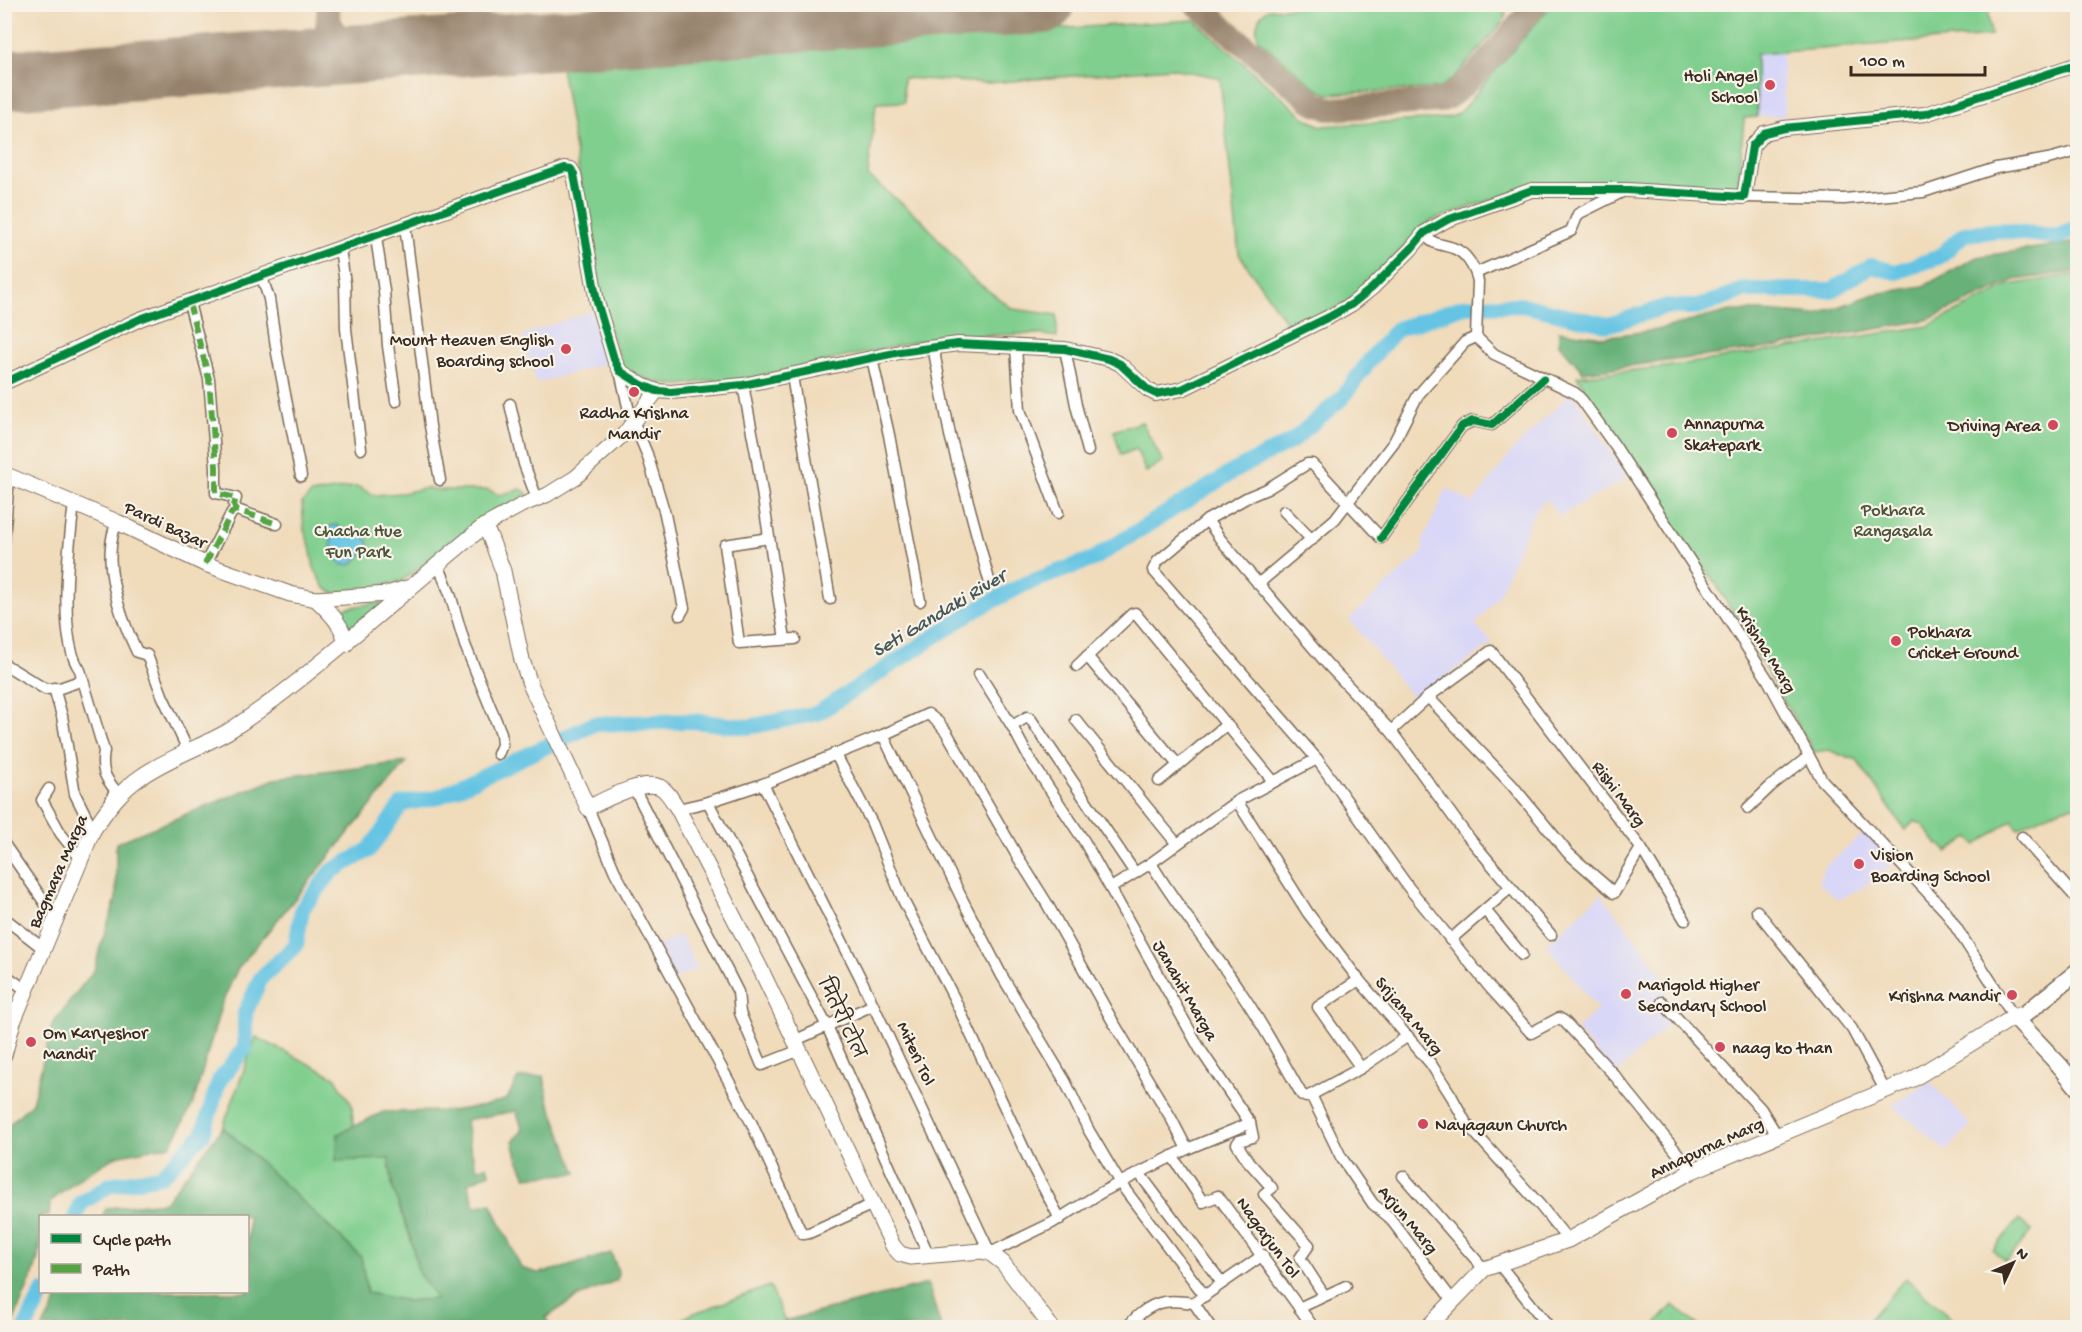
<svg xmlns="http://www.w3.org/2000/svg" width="2082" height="1332" font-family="'Gochi Hand','Playpen Sans Deva',sans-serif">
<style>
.built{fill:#d9d7f7}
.green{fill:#81cf8f;stroke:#5e7c56;stroke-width:1.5}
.forest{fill:#68b27a;stroke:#526e4c;stroke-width:1.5}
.water{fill:#65c4e3;stroke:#507780;stroke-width:1.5}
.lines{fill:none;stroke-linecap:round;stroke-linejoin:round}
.river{stroke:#65c4e3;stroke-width:16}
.taxiway{stroke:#96826c;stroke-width:24}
.runway{stroke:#96826c;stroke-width:60}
.minor-casing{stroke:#7a6855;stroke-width:13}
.tertiary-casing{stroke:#7a6855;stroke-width:16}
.secondary-casing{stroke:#7a6855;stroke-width:17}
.primary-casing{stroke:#7a6855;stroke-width:19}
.minor{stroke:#fff;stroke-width:10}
.tertiary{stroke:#fff;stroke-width:14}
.secondary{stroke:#fff;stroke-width:15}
.primary{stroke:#fff;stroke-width:16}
.quiet{stroke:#54a441;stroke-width:6;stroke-dasharray:12 6;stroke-linecap:butt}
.cycleway-casing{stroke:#f7f3e8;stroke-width:11}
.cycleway{stroke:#00873e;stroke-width:8}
.poi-dot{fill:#d1495b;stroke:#f7f3e8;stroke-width:2}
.labels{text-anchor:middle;stroke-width:4.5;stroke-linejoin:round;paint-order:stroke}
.poi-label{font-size:18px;fill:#3b2a1e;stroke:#f7f3e8;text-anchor:start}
.park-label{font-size:18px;fill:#4c533a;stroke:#f7f3e8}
.street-label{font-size:18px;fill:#3b2a1e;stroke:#f7f3e8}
.water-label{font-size:20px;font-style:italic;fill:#485859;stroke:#f7f3e8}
</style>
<rect width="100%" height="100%" fill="#f7f3e8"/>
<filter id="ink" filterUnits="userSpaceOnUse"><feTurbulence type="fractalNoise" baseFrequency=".0167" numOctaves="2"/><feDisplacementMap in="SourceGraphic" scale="12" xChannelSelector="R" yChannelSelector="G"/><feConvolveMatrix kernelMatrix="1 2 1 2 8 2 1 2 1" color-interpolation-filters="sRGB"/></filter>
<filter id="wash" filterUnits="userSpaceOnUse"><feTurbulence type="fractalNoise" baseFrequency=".008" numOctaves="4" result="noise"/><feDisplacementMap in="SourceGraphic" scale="24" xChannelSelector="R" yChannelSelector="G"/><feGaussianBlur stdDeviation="1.35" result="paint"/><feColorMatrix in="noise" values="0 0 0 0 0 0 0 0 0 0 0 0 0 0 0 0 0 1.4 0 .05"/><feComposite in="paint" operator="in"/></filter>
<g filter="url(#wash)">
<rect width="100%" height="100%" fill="#f0dbbb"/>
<g class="built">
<polygon points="1782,53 1785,116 1757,117 1755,54"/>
<polygon points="591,311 611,362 536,383 523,335"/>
<polygon points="1571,393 1581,406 1627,478 1559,516 1546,500 1534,512 1499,595 1475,625 1493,643 1414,699 1349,619 1422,553 1423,540 1447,488 1473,503 1513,450"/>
<polygon points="1865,832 1895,862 1864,887 1838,900 1818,882 1824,867"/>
<polygon points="1601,894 1666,979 1668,1024 1615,1075 1576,1029 1598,1009 1546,945"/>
<polygon points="680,935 697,968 675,979 658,946"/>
<polygon points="1930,1082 1971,1125 1946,1151 1892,1105"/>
</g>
<g class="green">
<path d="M1333,5H1504L1506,15L1501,24L1453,79L1439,88L1327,94L1317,89L1259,40C1254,28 1257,17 1268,9Z"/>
<polygon points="1552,5 1987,5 1991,36 1756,54 1757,117 1744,118 1738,190 1535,185 1430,221 1348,302 1291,330 1239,254 1220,78 1171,68 988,83 903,78 904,102 876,103 868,176 921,219 970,277 1013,309 1057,315 1057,337 1036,334 942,336 736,381 714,380 680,385 664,384 628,373 622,365 601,304 560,61 1194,20 1304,117 1321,126 1440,119 1453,116 1461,111"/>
<path d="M2077,274V806C2058,807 2036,819 2018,828L2012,820L1976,845L1969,837L1947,852L1940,844L1938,845L1923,825L1915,821L1905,830L1856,759L1848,758L1829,750L1814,752L1716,584L1696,558L1613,435L1577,376L1665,367L1928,326L2010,285Z"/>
<polygon points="1142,422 1163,462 1146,472 1136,449 1121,455 1114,431"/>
<polygon points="352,487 358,487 374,495 402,493 426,488 441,490 489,490 499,495 521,489 528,494 472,527 402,581 364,590 334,593 325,588 314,568 310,546 304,530 302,503 311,494"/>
<polygon points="380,602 382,605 353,629 349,629 336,610"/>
<polygon points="256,1037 335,1077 352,1105 353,1127 338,1134 389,1159 393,1189 410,1236 419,1274 438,1299 408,1301 367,1293 361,1257 223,1127"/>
<polygon points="2019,1219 2032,1230 2006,1262 1993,1250"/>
<polygon points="1906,1278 1961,1327 1862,1327"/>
<polygon points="770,1286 787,1327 665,1328 692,1314"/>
<polygon points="1673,1305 1700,1327 1653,1327"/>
</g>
<g class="forest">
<polygon points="2077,242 2077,271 2015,280 1927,320 1767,348 1583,372 1559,344 1559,331 1603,337 1657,330 1730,311 1764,311 1816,315 1875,294 1924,286 1977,257"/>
<polygon points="407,762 238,968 222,1003 193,1104 171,1145 116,1156 80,1178 50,1202 49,1216 40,1216 40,1250 34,1272 11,1327 5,1327 5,1128 32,1103 53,1023 95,969 100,947 116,899 116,843 275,778"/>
<polygon points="544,1076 548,1100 577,1173 526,1177 517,1157 513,1141 523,1130 516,1111 466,1120 470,1147 477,1169 487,1166 490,1173 468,1183 475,1207 491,1203 521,1268 538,1273 563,1268 611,1253 618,1271 617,1280 576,1298 545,1318 552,1327 43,1327 62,1292 248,1292 248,1216 102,1216 107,1208 165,1202 223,1127 361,1257 367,1293 408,1301 437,1299 419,1274 410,1236 393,1189 389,1159 336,1161 338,1134 383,1112 449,1111 484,1106 507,1099 518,1078"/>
<polygon points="928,1284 941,1327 787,1328 784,1321"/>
</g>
<polygon class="water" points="333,525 339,526 341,532 349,535 352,532 363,535 369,543 368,549 351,565 342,565 331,552 332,541 326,532 326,529"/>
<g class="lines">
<g class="river">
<polyline points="76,1216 80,1204 110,1185 161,1176 203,1134 219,1081 245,1048 245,1013 261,978 296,945 302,909 332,871 369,850 402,804 438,797 594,724 693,721 748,727 818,713 972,612 1025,584 1093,559 1234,471 1292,441 1342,398 1370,360 1397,329 1465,306 1522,305 1608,325 1664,307 1698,307 1744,290 1832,290 1871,266 1896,272 1939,257 1964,234 2000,230 2057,237 2078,227"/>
<polyline points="25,1328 43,1292"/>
</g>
<g class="taxiway">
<path d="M1196,4L1310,100L1318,105L1332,109L1439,101C1464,96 1516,26 1536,4"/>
<path d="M329,20C338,42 351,52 374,53"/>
<path d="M290,59C322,53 330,35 328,4"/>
<polyline points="4,71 16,77 25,78"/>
</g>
<polyline class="runway" points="4,80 1044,4"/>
</g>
</g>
<g filter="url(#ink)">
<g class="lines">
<defs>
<g id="minor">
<polyline points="1744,197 1844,199 1923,192 1996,168 2048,159 2078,151"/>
<polyline points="405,225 430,426 440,480"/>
<path d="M1424,233C1433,246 1439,243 1453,248C1466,252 1475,268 1478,281L1476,337"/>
<polyline points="376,237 384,291 388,346 396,401"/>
<polyline points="340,249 345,283 346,329 361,449"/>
<polyline points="1476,273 1571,231 1578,214 1624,191"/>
<polyline points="262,277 269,299 277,353 301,476"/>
<polyline points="189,303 209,379 216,467 216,493 236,498 234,505 237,510"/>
<polyline points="936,347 935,357 950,435 989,580"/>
<polyline points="1016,347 1020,410 1058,513"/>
<polyline points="1065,349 1076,405 1088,451"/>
<polyline points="872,358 889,435 920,601"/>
<polyline points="620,371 629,411 647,454 665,514 684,608 680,615"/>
<polyline points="792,376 830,599"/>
<polyline points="1543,379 1492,425 1473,421 1462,426 1381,538 1316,468 1312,464 1307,464 1267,489 1248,497 1207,520 1158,561 1153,570 1317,759 1409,888 1491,989 1531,1033 1559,1018 1564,1021 1615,1076 1692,1171"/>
<polyline points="743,385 756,453 785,639"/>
<polyline points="510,404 524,464 537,499"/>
<path d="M74,504C69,543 57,639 80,670L104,751C101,770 104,776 115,790L111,800"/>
<polyline points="1284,511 1312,540"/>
<polyline points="1207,520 1221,540 1328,665 1391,731 1465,833 1551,935"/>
<path d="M117,522C100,560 120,617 137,652L147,655L162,695L185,744L184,752"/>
<polyline points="769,538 725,545 739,643 795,639"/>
<polyline points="4,541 9,476"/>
<polyline points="205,564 232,512 237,510 277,524"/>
<polyline points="438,564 450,594 465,645 501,733 502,745 498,754"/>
<polyline points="1258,584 1335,519 1394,442 1418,395 1465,342 1476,337 1494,354 1575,393 1582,400 1615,446 1768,680 1822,780 1946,912 2014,1017"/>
<polyline points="1087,656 1178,765"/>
<polyline points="4,664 45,689 60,688 83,680"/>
<polyline points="1077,666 1132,614 1135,613 1274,782"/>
<polyline points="979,674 1012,726 1029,758 1084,841 1200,1049 1250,1123 1253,1137 1239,1141 1237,1144 1248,1161 1272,1188 1264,1194 1309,1245 1300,1258 1324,1295"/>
<polyline points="54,688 62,716 75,794 93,830"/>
<polyline points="1428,697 1512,785 1568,853 1614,893 1641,848"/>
<polyline points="1076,720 1177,844"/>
<polyline points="1012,726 1027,717 1030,718 1135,873"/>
<polyline points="1391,731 1428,697 1491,651 1641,848 1685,920"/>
<polyline points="883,735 963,901 1002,976 1065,1081 1088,1129 1120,1183 1205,1296"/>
<polyline points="835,753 872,823 904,902 954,998 1031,1164 1060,1219"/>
<polyline points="1159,781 1226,725"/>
<polyline points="763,784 860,977 990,1253 1052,1223 1102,1192 1139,1173 1187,1149 1250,1123"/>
<polyline points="634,788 738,992 740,1013 762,1065 800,1050"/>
<polyline points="49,789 42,800 61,834 81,859"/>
<polyline points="1237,801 1308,913 1359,980 1431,1064 1452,1097 1466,1123 1539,1204 1568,1240"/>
<polyline points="708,802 827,1026 929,1256"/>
<polyline points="588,808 615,872 751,1122 799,1228 803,1234 809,1233 873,1204"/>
<polyline points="1748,808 1771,786 1808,757"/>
<polyline points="678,809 708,802 763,784 883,735 928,714 938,722 947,733 1016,854 1046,902 1112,1020 1171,1118 1187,1149"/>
<polyline points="2022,837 2078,900"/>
<polyline points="4,844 47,906 59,913"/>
<path d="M1151,863C1177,907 1210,946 1238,988C1262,1022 1281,1059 1302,1095L1306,1097L1311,1095L1341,1157L1373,1204L1389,1217L1453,1301"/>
<polyline points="1111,888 1151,863 1237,801 1317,759"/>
<polyline points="1485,910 1522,955"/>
<polyline points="1757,911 1852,1029 1886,1092"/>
<polyline points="4,918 44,949"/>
<polyline points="1450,940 1510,888"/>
<polyline points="4,974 26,990"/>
<polyline points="1359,980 1318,1007 1361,1068"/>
<polyline points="1662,1002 1761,1109 1777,1135"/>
<polyline points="796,1040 873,1005"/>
<polyline points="1311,1095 1361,1068 1408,1036"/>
<polyline points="1172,1156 1203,1202 1218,1196 1314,1328"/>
<polyline points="1139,1173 1222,1283"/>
<polyline points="1403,1176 1484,1269"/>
<polyline points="1498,1263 1550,1328"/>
<polyline points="1194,1303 1211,1328"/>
<polyline points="1299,1308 1346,1286"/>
<path d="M1126,1328C1131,1323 1135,1318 1140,1314C1158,1299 1172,1300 1194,1303L1263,1255"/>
</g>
<g id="tertiary">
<polyline points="4,383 140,319 565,168 571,169 574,174 597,302 614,359 620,371 642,385 657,391 671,392 743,385 900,352 958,344 1065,349 1109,359 1120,364 1148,390 1156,394 1182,389 1331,316 1352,304 1372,288 1411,249 1424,233 1447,220 1532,190 1627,190 1744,197 1752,146 1764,133 1784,128 1925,114 2078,64"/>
<polyline points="484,526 522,505 547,495 576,477 624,434 657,391"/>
</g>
<g id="secondary">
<polyline points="4,474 117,522 205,564 290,594 316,599 387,594 407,588"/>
<path d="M316,599C329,612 343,624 346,644"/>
<path d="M4,1055L13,1022L93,830C107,809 121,790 142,776C168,758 199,748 227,732C242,723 258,711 272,701C345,646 413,584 484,526L490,537L503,571L522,660L530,684L588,808C604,800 642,779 660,787C668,791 673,802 678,809L761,970L893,1246L900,1254L911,1257L981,1251L990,1253L1003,1263L1052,1328"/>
<polyline points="1427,1328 1484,1269 1568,1240 1692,1171 1913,1079 2014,1017"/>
</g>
<polyline id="primary" points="2078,971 2025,1014 2014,1017 2061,1067 2078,1088"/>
</defs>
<use href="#minor" class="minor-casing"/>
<use href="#tertiary" class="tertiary-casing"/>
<use href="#secondary" class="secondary-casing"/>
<use href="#primary" class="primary-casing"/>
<use href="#minor" class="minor"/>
<use href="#tertiary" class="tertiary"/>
<use href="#secondary" class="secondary"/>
<use href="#primary" class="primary"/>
<g class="quiet">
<polyline points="189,303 209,379 216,467 216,493 236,498 234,505 237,510"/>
<polyline points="205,564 232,512 237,510 277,524"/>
</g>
<defs>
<g id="cycleway">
<polyline points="4,383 140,319 565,168 571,169 574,174 597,302 614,359 620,371 642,385 657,391 671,392 743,385 900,352 958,344 1065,349 1109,359 1120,364 1148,390 1156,394 1182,389 1331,316 1352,304 1372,288 1411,249 1424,233 1447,220 1532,190 1627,190 1744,197 1752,146 1764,133 1784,128 1925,114 2078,64"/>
<polyline points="1381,538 1462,426 1473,421 1492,425 1543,379"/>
</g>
</defs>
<use href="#cycleway" class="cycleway-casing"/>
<use href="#cycleway" class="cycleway"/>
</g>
</g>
<g class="poi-dot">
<circle cx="1770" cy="85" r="6"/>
<circle cx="566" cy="349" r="6"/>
<circle cx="634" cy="392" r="6"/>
<circle cx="2053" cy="425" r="6"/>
<circle cx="1672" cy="433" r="6"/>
<circle cx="1896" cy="641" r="6"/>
<circle cx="1859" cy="864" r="6"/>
<circle cx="1626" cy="994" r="6"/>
<circle cx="2012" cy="995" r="6"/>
<circle cx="31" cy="1042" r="6"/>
<circle cx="1720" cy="1047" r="6"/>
<circle cx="1423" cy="1124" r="6"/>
</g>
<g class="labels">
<g class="poi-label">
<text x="1758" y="81" text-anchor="end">Holi Angel<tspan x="1758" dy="21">School</tspan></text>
<text x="554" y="345" text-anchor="end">Mount Heaven English<tspan x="554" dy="21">Boarding school</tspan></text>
<text x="634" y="418" text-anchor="middle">Radha Krishna<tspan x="634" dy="21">Mandir</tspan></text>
<text x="1684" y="429">Annapurna<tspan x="1684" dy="21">Skatepark</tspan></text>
<text x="2041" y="431" text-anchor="end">Driving Area</text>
<text x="1908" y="637">Pokhara<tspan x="1908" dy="21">Cricket Ground</tspan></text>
<text x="1871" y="860">Vision<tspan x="1871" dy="21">Boarding School</tspan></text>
<text x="1638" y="990">Marigold Higher<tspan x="1638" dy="21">Secondary School</tspan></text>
<text x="2000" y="1001" text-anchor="end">Krishna Mandir</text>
<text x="43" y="1038">Om Karyeshor<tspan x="43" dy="21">Mandir</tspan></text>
<text x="1732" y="1053">naag ko than</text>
<text x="1435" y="1130">Nayagaun Church</text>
</g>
<g class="park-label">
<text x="1893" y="515">Pokhara<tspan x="1893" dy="21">Rangasala</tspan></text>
<text x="358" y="536">Chacha Hue<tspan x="358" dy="21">Fun Park</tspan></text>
</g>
<g class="street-label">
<text transform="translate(166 524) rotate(25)" y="6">Pardi Bazar</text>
<text transform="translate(1767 649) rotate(58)" y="6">Krishna Marg</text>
<text transform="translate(1620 793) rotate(53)" y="6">Rishi Marg</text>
<text transform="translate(57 871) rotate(-66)" y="6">Bagmara Marga</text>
<text transform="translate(1186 990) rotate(60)" y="6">Janahit Marga</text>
<text transform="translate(1410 1015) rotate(50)" y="6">Srijana Marg</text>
<text transform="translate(842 1018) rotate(64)" y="6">मितेरी टोल</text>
<text transform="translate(917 1053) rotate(65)" y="6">Miteri Tol</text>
<text transform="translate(1706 1147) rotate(-25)" y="6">Annapurna Marg</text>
<text transform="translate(1409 1219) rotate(50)" y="6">Arjun Marg</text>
<text transform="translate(1269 1237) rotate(54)" y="6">Nagarjun Tol</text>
</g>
<g class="water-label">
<text transform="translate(938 612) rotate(-31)" y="7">Seti Gandaki River</text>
</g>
</g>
<rect width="2082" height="1332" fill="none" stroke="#f7f3e8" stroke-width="24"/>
<rect x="39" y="1215" width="210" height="78" fill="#f7f3e8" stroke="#aca397" stroke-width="1.5"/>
<rect x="51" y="1234" width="30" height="9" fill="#00873e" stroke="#aca397" stroke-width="1.5"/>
<text x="93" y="1245" font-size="18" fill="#3b2a1e">Cycle path</text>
<rect x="51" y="1264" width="30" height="9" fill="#54a441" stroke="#aca397" stroke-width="1.5"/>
<text x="93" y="1275" font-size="18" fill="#3b2a1e">Path</text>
<g transform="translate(2013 1263) rotate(46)" stroke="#f7f3e8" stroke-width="4.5" paint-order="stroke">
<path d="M0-4.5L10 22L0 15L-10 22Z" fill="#3b2a1e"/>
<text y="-9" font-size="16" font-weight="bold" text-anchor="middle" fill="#3b2a1e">N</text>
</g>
<path d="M1851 66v9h134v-9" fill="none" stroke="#3b2a1e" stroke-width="3"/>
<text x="1860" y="66" font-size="18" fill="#3b2a1e" stroke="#f7f3e8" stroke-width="4.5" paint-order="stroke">100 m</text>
</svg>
